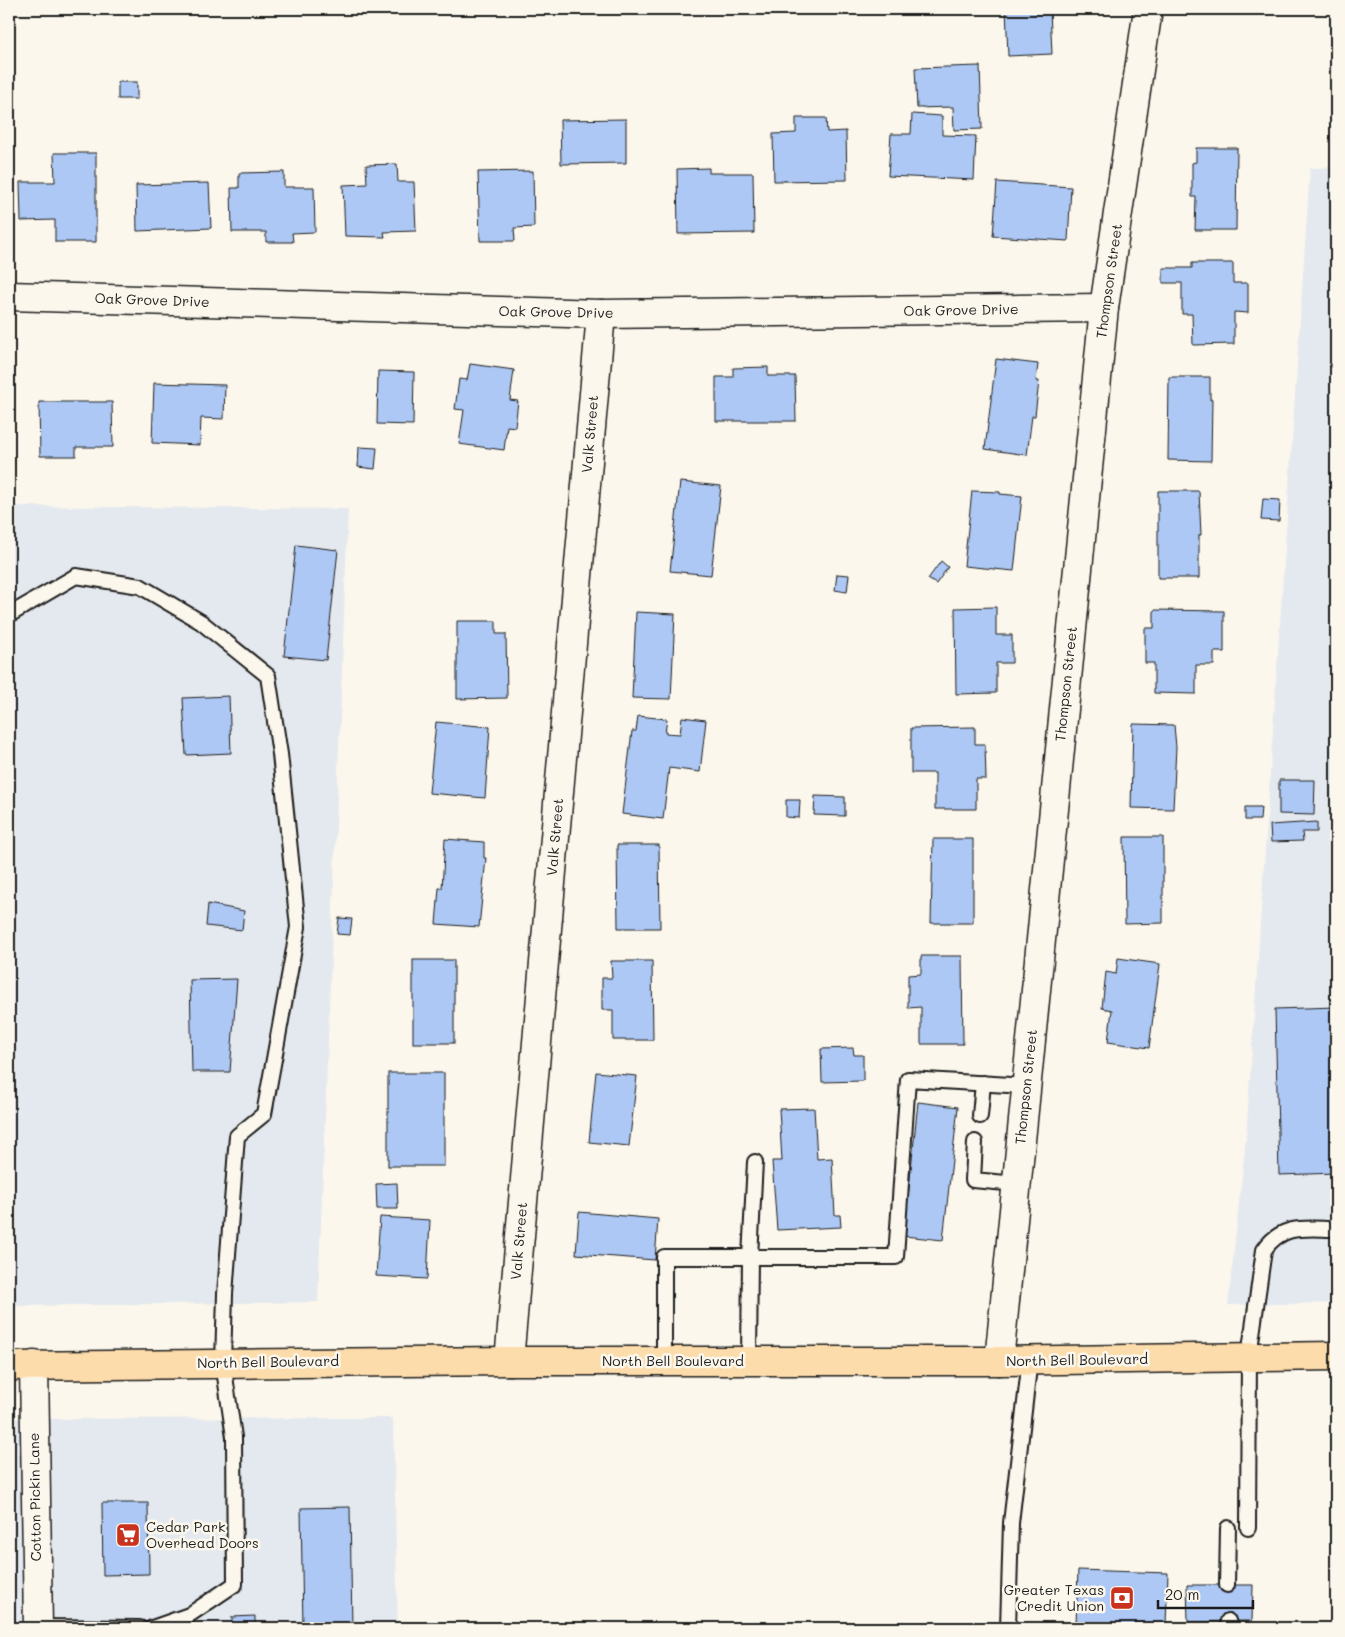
<svg xmlns="http://www.w3.org/2000/svg" width="1345" height="1637" font-family="Mali,sans-serif">
<style>
.built{fill:#e4e9ef}
.building{fill:#adc8f5;stroke:#1c1c1c}
.lines{fill:none;stroke-linecap:round;stroke-linejoin:round}
.lane-casing{stroke:#1c1c1c;stroke-width:18}
.street-casing{stroke:#1c1c1c;stroke-width:31}
.primary-casing{stroke:#1c1c1c;stroke-width:31}
.lane{stroke:#fbf7ec;stroke-width:14}
.street{stroke:#fbf7ec;stroke-width:28}
.primary{stroke:#fddcac;stroke-width:28}
.labels{text-anchor:middle;stroke-width:5;stroke-linejoin:round;paint-order:stroke}
.street-label{font-size:14px;fill:#1c1c1c;stroke:#fbf7ec}
.poi-label{font-size:14px;fill:#1c1c1c;stroke:#fbf7ec;text-anchor:start}
</style>
<rect width="100%" height="100%" fill="#fbf7ec"/>
<filter id="ink" filterUnits="userSpaceOnUse"><feTurbulence type="fractalNoise" baseFrequency=".02" numOctaves="2"/><feDisplacementMap in="SourceGraphic" scale="10" xChannelSelector="R" yChannelSelector="G"/><feConvolveMatrix kernelMatrix="1 2 1 2 8 2 1 2 1" color-interpolation-filters="sRGB"/></filter>
<g filter="url(#ink)">
<g class="built">
<polygon points="1336,167 1336,1303 1228,1305 1246,1138 1310,168"/>
<polygon points="9,506 348,509 318,1302 9,1306"/>
<polygon points="393,1418 398,1628 9,1628 9,1419"/>
</g>
<g class="building">
<polygon points="1006,9 1050,9 1052,54 1008,56"/>
<polygon points="980,66 982,129 954,130 953,107 917,108 915,68"/>
<rect x="118" y="82" width="19" height="17"/>
<polygon points="912,114 942,116 942,135 976,136 974,180 888,176 891,134 911,134"/>
<polygon points="796,118 826,118 827,132 846,131 847,180 774,181 773,134 796,133"/>
<polygon points="626,119 626,163 561,164 560,120"/>
<polygon points="1196,148 1237,148 1236,230 1195,230 1196,197 1192,197 1192,163 1196,162"/>
<polygon points="54,153 96,153 96,242 55,242 55,220 21,221 20,182 55,182"/>
<polygon points="397,164 398,182 414,182 416,231 384,232 385,237 345,236 343,185 367,184 366,165"/>
<polygon points="709,168 709,173 753,173 754,233 678,234 677,169"/>
<polygon points="533,171 534,227 514,228 515,241 480,241 478,172"/>
<polygon points="284,172 284,187 314,187 315,232 292,233 293,242 266,242 266,232 232,232 231,188 239,188 239,173"/>
<polygon points="997,182 1071,187 1068,241 993,236"/>
<polygon points="209,183 211,228 137,231 136,185"/>
<polygon points="1192,263 1233,263 1233,283 1248,283 1248,313 1234,312 1234,344 1193,345 1192,314 1182,314 1182,283 1163,283 1163,268 1192,268"/>
<polygon points="996,359 1038,364 1036,381 1039,381 1035,416 1032,416 1027,455 985,449"/>
<polygon points="470,364 514,370 510,400 518,401 515,427 507,426 504,450 459,444 464,410 455,409 459,379 467,380"/>
<polygon points="768,367 768,376 795,376 796,421 716,421 716,377 733,377 733,368"/>
<polygon points="378,371 414,372 413,425 377,424"/>
<polygon points="1169,377 1210,377 1210,400 1212,399 1211,461 1168,460"/>
<polygon points="154,383 225,385 224,419 201,418 200,445 152,443"/>
<polygon points="39,402 112,402 113,447 76,447 76,456 40,456"/>
<polygon points="359,447 377,448 375,469 358,467"/>
<polygon points="680,482 721,486 711,575 670,571"/>
<polygon points="972,491 1000,492 1000,494 1022,496 1014,571 964,566"/>
<polygon points="1158,491 1199,491 1201,535 1199,535 1199,578 1158,578"/>
<polygon points="1263,499 1280,500 1279,521 1261,520"/>
<polygon points="296,545 338,550 326,660 284,656"/>
<polygon points="941,561 948,567 936,584 928,579"/>
<polygon points="837,574 849,575 847,592 835,590"/>
<polygon points="996,607 996,635 1012,635 1012,663 996,663 996,693 956,694 955,608"/>
<polygon points="1154,610 1224,611 1224,652 1214,652 1214,665 1196,665 1196,694 1154,693 1154,663 1145,663 1145,628 1154,628"/>
<polygon points="636,612 675,614 671,699 632,698"/>
<polygon points="457,621 496,621 496,634 506,634 507,698 457,699"/>
<polygon points="229,696 231,753 186,755 183,698"/>
<polygon points="638,716 667,719 665,733 680,734 682,717 706,720 700,772 669,768 663,819 622,814 632,731 636,731"/>
<polygon points="436,722 490,727 485,798 429,793"/>
<polygon points="1133,724 1174,725 1176,747 1173,809 1131,808"/>
<polygon points="975,727 975,744 985,744 986,779 976,779 976,809 935,809 935,773 911,773 911,728"/>
<polygon points="1279,780 1315,780 1314,815 1279,814"/>
<polygon points="815,796 845,797 845,816 814,815"/>
<polygon points="786,800 800,800 799,818 786,817"/>
<polygon points="1245,807 1261,807 1260,820 1245,820"/>
<polygon points="1317,822 1317,832 1302,832 1303,841 1271,842 1270,825"/>
<polygon points="1124,837 1163,837 1163,923 1125,924"/>
<polygon points="445,839 484,842 484,858 486,858 479,927 436,924 439,888 442,888"/>
<polygon points="933,839 973,839 973,923 931,923"/>
<polygon points="617,845 659,845 660,928 618,928"/>
<polygon points="208,904 244,911 242,930 206,926"/>
<polygon points="339,918 352,919 350,935 337,934"/>
<polygon points="921,956 962,956 963,1044 921,1044 921,1007 908,1008 908,975 921,974"/>
<polygon points="1118,958 1160,964 1149,1048 1108,1042 1112,1010 1102,1008 1106,972 1116,974"/>
<rect x="413" y="960" width="41" height="83"/>
<polygon points="611,961 652,961 653,1040 613,1040 613,1010 602,1010 602,978 612,978"/>
<polygon points="237,979 230,1072 192,1072 190,980"/>
<polygon points="1336,1007 1336,1173 1279,1175 1275,1009"/>
<polygon points="853,1048 854,1055 863,1055 863,1081 822,1082 821,1049"/>
<polygon points="596,1072 637,1076 629,1146 589,1142"/>
<rect x="388" y="1073" width="56" height="93"/>
<polygon points="918,1102 958,1107 943,1240 904,1236"/>
<polygon points="814,1108 817,1159 832,1158 835,1215 840,1215 841,1227 777,1230 772,1161 782,1161 779,1109"/>
<polygon points="397,1183 398,1209 377,1209 376,1184"/>
<polygon points="579,1212 658,1219 655,1260 576,1254"/>
<polygon points="380,1217 430,1220 427,1279 376,1276"/>
<polygon points="102,1503 148,1503 149,1574 103,1575"/>
<polygon points="350,1507 352,1628 303,1628 301,1508"/>
<polygon points="1078,1570 1168,1573 1166,1624 1134,1623 1134,1628 1076,1624"/>
<polygon points="1187,1585 1253,1585 1252,1621 1188,1622"/>
<polygon points="255,1616 255,1628 297,1628 232,1628 232,1617"/>
</g>
<g class="lines">
<defs>
<g id="lane">
<polyline points="9,615 76,576 140,586 201,622 268,676 280,754 298,927 264,1114 237,1136 225,1294 223,1363 234,1437 235,1584 189,1615 152,1628"/>
<polyline points="980,1116 983,1083"/>
<polyline points="975,1142 973,1180 1017,1184"/>
<polyline points="664,1361 664,1257 896,1257 908,1079 1026,1086"/>
<polyline points="749,1361 750,1257 755,1162"/>
<path d="M1248,1528L1249,1356L1264,1250C1282,1223 1307,1229 1336,1229"/>
<polyline points="1227,1585 1228,1528"/>
<polyline points="1228,1621 1230,1628"/>
<polyline points="38,1627 140,1628"/>
<polyline points="1008,1628 1011,1523 1030,1359"/>
</g>
<g id="street">
<polyline points="9,296 601,314 1104,308"/>
<polyline points="509,1361 601,314"/>
<polyline points="999,1361 1104,308 1148,9"/>
<polyline points="34,1365 38,1628"/>
</g>
<polyline id="primary" points="9,1366 509,1361 999,1361 1336,1356"/>
</defs>
<use href="#lane" class="lane-casing"/>
<use href="#street" class="street-casing"/>
<use href="#primary" class="primary-casing"/>
<use href="#lane" class="lane"/>
<use href="#street" class="street"/>
<use href="#primary" class="primary"/>
</g>
</g>
<defs>
<symbol id="supermarket-square" viewBox="-11 -11 22 22"><rect x="-9" y="-9" width="18" height="18" rx="4" fill="#c8321e" stroke="#fbf7ec"/><path d="M-6-5.5h2.5l.6 2H6L4.5 2H-2.5L-4.4-4H-6ZM-1.5 3.2a1.3 1.3 0 1 0 .1 0ZM3 3.2a1.3 1.3 0 1 0 .1 0Z" fill="#fff"/></symbol>
<symbol id="bank-square" viewBox="-11 -11 22 22"><rect x="-9" y="-9" width="18" height="18" rx="4" fill="#c8321e" stroke="#fbf7ec"/><path d="M-6-4H6V4H-6ZM0-2.3a2.3 2.3 0 1 0 0 4.6a2.3 2.3 0 1 0 0-4.6Z" fill="#fff"/></symbol>
</defs>
<g fill-rule="evenodd">
<use href="#supermarket-square" x="114" y="1521" width="28" height="28"/>
<use href="#bank-square" x="1108" y="1584" width="28" height="28"/>
</g>
<g class="labels">
<g class="street-label">
<text transform="translate(1109 281) rotate(-82)" y="5">Thompson Street</text>
<text transform="translate(152 300) rotate(2)" y="5">Oak Grove Drive</text>
<text transform="translate(961 310) rotate(-1)" y="5">Oak Grove Drive</text>
<text transform="translate(556 312) rotate(1)" y="5">Oak Grove Drive</text>
<text transform="translate(590 434) rotate(-85)" y="5">Valk Street</text>
<text transform="translate(1066 684) rotate(-84)" y="5">Thompson Street</text>
<text transform="translate(555 837) rotate(-85)" y="5">Valk Street</text>
<text transform="translate(1026 1087) rotate(-84)" y="5">Thompson Street</text>
<text transform="translate(519 1241) rotate(-85)" y="5">Valk Street</text>
<text transform="translate(1077 1360) rotate(-1)" y="5">North Bell Boulevard</text>
<text x="673" y="1366">North Bell Boulevard</text>
<text transform="translate(268 1362) rotate(-1)" y="5">North Bell Boulevard</text>
<text transform="translate(35 1497) rotate(-91)" y="5">Cotton Pickin Lane</text>
</g>
<g class="poi-label">
<text x="146" y="1532">Cedar Park<tspan x="146" dy="16">Overhead Doors</tspan></text>
<text x="1104" y="1595" text-anchor="end">Greater Texas<tspan x="1104" dy="16">Credit Union</tspan></text>
</g>
</g>
<rect width="1345" height="1637" fill="none" stroke="#fbf7ec" stroke-width="30"/>
<rect x="15" y="15" width="1315" height="1607" fill="none" stroke="#1c1c1c" stroke-width="2" filter="url(#ink)"/>
<path d="M1158 1600v8h95v-8" fill="none" stroke="#1c1c1c" stroke-width="2.5"/>
<text x="1165" y="1600" font-size="15" fill="#1c1c1c" stroke="#fbf7ec" stroke-width="4" paint-order="stroke">20 m</text>
</svg>
